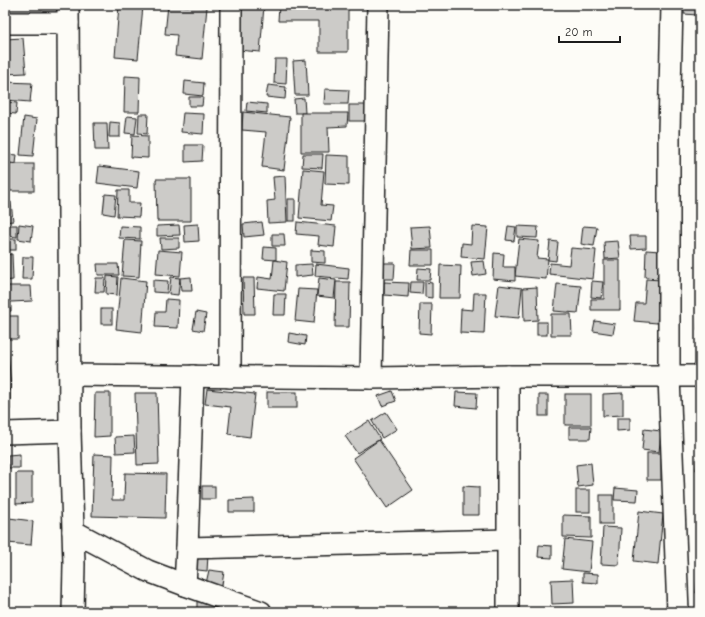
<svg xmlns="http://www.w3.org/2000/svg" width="705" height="617" font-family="'Comic Neue',sans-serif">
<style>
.building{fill:#cccbc8;stroke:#1c1c1c}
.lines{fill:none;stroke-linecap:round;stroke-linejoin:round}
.street-casing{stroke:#1c1c1c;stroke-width:24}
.street{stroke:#fdfcf7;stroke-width:21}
</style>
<rect width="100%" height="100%" fill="#fdfcf7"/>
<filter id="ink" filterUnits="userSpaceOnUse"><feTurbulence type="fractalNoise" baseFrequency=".025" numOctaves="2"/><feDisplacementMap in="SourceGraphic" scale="8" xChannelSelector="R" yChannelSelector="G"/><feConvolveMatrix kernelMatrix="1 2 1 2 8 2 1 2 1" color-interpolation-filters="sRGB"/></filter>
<g filter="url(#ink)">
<g class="building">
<polygon points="119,5 143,6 138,59 115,57"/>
<polygon points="168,5 207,7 202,59 175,56 177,35 165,34"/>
<polygon points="243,5 264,6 260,52 238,50"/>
<polygon points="279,5 348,5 348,52 319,52 319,21 278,21"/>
<polygon points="685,5 698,5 697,15 684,14"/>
<polygon points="23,38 26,73 5,74 5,39"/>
<polygon points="275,59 287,59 286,84 274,83"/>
<polygon points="306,60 308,95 295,95 293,61"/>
<polygon points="125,76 140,77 139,112 124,112"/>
<polygon points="185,81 204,83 203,96 184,94"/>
<polygon points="5,82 32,83 30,102 5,100"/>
<polygon points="268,85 286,87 285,99 266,97"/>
<polygon points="325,89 349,90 348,104 324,104"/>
<polygon points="189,97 203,97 202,106 189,106"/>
<polygon points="304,98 305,113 295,113 294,99"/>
<polygon points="5,102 17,103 16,114 5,113"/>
<polygon points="247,102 267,104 267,113 246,111"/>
<rect x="349" y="105" width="20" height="16"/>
<polygon points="243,112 290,117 284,170 262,167 266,132 242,130"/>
<polygon points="183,113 204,114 203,134 181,132"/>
<polygon points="301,113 348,113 347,126 328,127 329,152 301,152"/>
<polygon points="139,114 148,114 147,134 138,133"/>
<polygon points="127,116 137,117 135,134 125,133"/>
<polygon points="24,117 37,119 33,156 20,155"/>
<polygon points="110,122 120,123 120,137 109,137"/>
<polygon points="94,123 107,123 108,150 95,150"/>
<polygon points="132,135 148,136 148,158 131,157"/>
<polygon points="185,145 203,145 202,161 185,162"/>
<polygon points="5,154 17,155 16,164 5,162"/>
<polygon points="303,154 323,154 322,168 302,167"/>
<polygon points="326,155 349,156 349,185 325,184"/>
<rect x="10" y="164" width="24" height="27"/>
<polygon points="5,166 9,166 8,201 5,201"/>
<polygon points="99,166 139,171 137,188 97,183"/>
<polygon points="303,169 324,171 321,205 333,206 331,221 299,218"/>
<polygon points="285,176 287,222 268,223 267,201 275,200 273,177"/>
<polygon points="698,176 700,176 700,198 697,198"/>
<polygon points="156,179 191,179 191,221 157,221"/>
<polygon points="118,190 129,190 129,203 140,203 139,217 117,216"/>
<polygon points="105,194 116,195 114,215 103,213"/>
<rect x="288" y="199" width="7" height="22"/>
<polygon points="5,202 11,202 13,221 5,222"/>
<polygon points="262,222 264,235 244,237 243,224"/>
<polygon points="297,222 336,226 334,247 318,245 319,236 296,234"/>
<polygon points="19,224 33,226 31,241 18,239"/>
<polygon points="198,224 199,241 185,242 184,225"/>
<polygon points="5,225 17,225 17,237 5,236"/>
<polygon points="179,225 180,235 157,236 157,226"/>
<polygon points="120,226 140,227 140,239 119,238"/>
<polygon points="430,226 432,248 412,249 410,227"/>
<polygon points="472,226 488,227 485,259 461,257 462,243 471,244"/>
<polygon points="508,226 516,227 514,241 506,240"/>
<polygon points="517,226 538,227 537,238 517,237"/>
<polygon points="583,226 597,227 594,246 581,244"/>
<polygon points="272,234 284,234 285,246 272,246"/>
<polygon points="630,236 646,236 646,248 631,249"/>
<polygon points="160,238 179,238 179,248 161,249"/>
<rect x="5" y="239" width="11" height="11"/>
<polygon points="519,239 539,241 537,258 548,259 546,279 515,276"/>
<polygon points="125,240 141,241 139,277 122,276"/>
<polygon points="550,241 558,242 556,261 548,260"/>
<polygon points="618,241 620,258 605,259 604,242"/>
<polygon points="264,247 276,248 276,260 263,259"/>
<polygon points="571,248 596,250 593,279 549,274 550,263 569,265"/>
<polygon points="158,250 182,252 180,276 156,274"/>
<polygon points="311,250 325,251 325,263 311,262"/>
<polygon points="411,250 433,250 433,265 410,265"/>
<polygon points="646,250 660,251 659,278 645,277"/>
<polygon points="494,253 504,254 503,267 515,267 515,281 493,279"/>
<polygon points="12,254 13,280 5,281 5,255"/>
<polygon points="23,257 33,257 32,279 22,279"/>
<polygon points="274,260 287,262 284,291 257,288 258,277 272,279"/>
<polygon points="604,260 620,260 620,310 591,310 591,299 604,299"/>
<polygon points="484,261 486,274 473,276 471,262"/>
<polygon points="384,263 395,263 394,279 384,279"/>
<polygon points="97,264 118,264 119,275 98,275"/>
<polygon points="312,264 313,275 295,277 295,265"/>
<polygon points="316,264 349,268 348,279 315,276"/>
<polygon points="440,265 461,266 460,298 439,298"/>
<polygon points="418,268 431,269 430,280 417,280"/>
<polygon points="107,276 118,277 117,295 106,294"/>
<polygon points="171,277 180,278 178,295 169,294"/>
<polygon points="191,277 192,291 181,291 180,278"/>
<polygon points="96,278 105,278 104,292 95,292"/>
<polygon points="121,278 146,281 142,332 116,329"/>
<polygon points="243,278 254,278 255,314 244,314"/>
<polygon points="319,278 336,280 334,298 317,296"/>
<polygon points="646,279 661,280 657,323 634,321 636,303 644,303"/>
<polygon points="153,280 168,281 167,293 153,292"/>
<polygon points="592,281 603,282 601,298 591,297"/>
<polygon points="336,282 350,282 349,327 335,327"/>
<polygon points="384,282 409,283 408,297 384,295"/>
<polygon points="411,282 423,282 422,294 410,293"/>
<polygon points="425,282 432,283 432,298 425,297"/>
<polygon points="557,284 581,286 578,313 554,311"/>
<polygon points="499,285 522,288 519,318 495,316"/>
<polygon points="5,286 31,286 32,301 11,302 11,311 5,312"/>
<polygon points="537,287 538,320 524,321 523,288"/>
<polygon points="298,289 317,290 314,323 295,321"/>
<polygon points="474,293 486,293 484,334 460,333 461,309 473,310"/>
<polygon points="274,294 286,294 285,315 273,315"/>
<polygon points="699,295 700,295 700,330 698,330"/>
<polygon points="166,299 179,300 178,328 155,327 156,312 165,312"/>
<polygon points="420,304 432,304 431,334 419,333"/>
<rect x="101" y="309" width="11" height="15"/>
<polygon points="196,312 206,314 203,331 193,329"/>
<polygon points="551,314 571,314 572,335 551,335"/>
<rect x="5" y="316" width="13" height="23"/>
<polygon points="595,321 615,324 613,334 593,331"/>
<rect x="537" y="322" width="10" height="13"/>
<polygon points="289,333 306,336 305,345 288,342"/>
<polygon points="5,348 8,348 11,389 5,390"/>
<polygon points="207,389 255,394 250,437 228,434 231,407 205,404"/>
<polygon points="10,390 10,410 5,411 5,391"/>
<polygon points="392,391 396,401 382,406 378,396"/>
<rect x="267" y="392" width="30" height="16"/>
<polygon points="456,392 477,393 476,408 455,406"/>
<polygon points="95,393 110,393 110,436 94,437"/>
<polygon points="135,393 157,393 159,464 137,465"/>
<polygon points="623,393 623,415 603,416 603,394"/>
<rect x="565" y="394" width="26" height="31"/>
<rect x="539" y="395" width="9" height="21"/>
<polygon points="386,412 397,429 382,438 372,421"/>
<polygon points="617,418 630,418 630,430 617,431"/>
<polygon points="369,421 380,439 357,453 345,436"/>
<polygon points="569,427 591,427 590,439 569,439"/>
<polygon points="644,429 661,431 659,452 642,450"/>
<polygon points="700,435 700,471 696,470"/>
<polygon points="134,436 135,452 116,453 115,437"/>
<polygon points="379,440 413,490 387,508 353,458"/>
<rect x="647" y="453" width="14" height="27"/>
<polygon points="20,454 20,468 8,468 8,455"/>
<polygon points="94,454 113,455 112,500 124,500 125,473 166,474 165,518 92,516"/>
<polygon points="591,463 593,485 578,487 576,465"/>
<polygon points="16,473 32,473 32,503 16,504"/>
<rect x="202" y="486" width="13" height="13"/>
<polygon points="463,486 479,487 479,515 463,515"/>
<polygon points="5,487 9,488 7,512 5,512"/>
<polygon points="615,488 638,490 637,501 614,500"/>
<rect x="576" y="490" width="14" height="22"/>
<rect x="600" y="495" width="13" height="29"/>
<polygon points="254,499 254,512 229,512 229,500"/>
<polygon points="639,511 663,514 658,564 634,561"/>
<polygon points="563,515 591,516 591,538 563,537"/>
<polygon points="9,518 33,521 31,545 7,543"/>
<polygon points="603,527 621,528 619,565 601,564"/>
<polygon points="565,539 592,542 589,572 562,569"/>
<polygon points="539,545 552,546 552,558 538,557"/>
<polygon points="191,553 208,555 207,571 189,569"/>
<polygon points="700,557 700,594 696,593"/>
<polygon points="209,570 224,572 221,591 205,588"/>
<polygon points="583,573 598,574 598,583 583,582"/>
<polygon points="573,579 574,603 552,604 551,580"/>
<rect x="197" y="595" width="16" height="17"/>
</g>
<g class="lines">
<defs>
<g id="street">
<polyline points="68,5 70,431 74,564 73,612"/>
<polyline points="672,5 669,132 669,376 678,612"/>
<polyline points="5,23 68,23"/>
<polyline points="70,375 371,378 508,376 700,376"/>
<polyline points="230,377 231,5"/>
<polyline points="371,378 378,5"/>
<polyline points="5,433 70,431"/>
<polyline points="73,531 148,571 185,585 261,612"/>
<polyline points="187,548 508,540"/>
<polyline points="185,585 187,548 193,376"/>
<polyline points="508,612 508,376"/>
</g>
</defs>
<use href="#street" class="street-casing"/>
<use href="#street" class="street"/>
</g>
</g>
<rect width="705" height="617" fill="none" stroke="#fdfcf7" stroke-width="20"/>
<rect x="10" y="10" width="685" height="597" fill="none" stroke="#1c1c1c" stroke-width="1.5" filter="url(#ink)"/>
<path d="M559 36v6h61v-6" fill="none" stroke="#1c1c1c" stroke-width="2"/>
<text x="565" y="36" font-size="12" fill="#1c1c1c" stroke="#fdfcf7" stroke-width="3" paint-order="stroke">20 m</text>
</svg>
